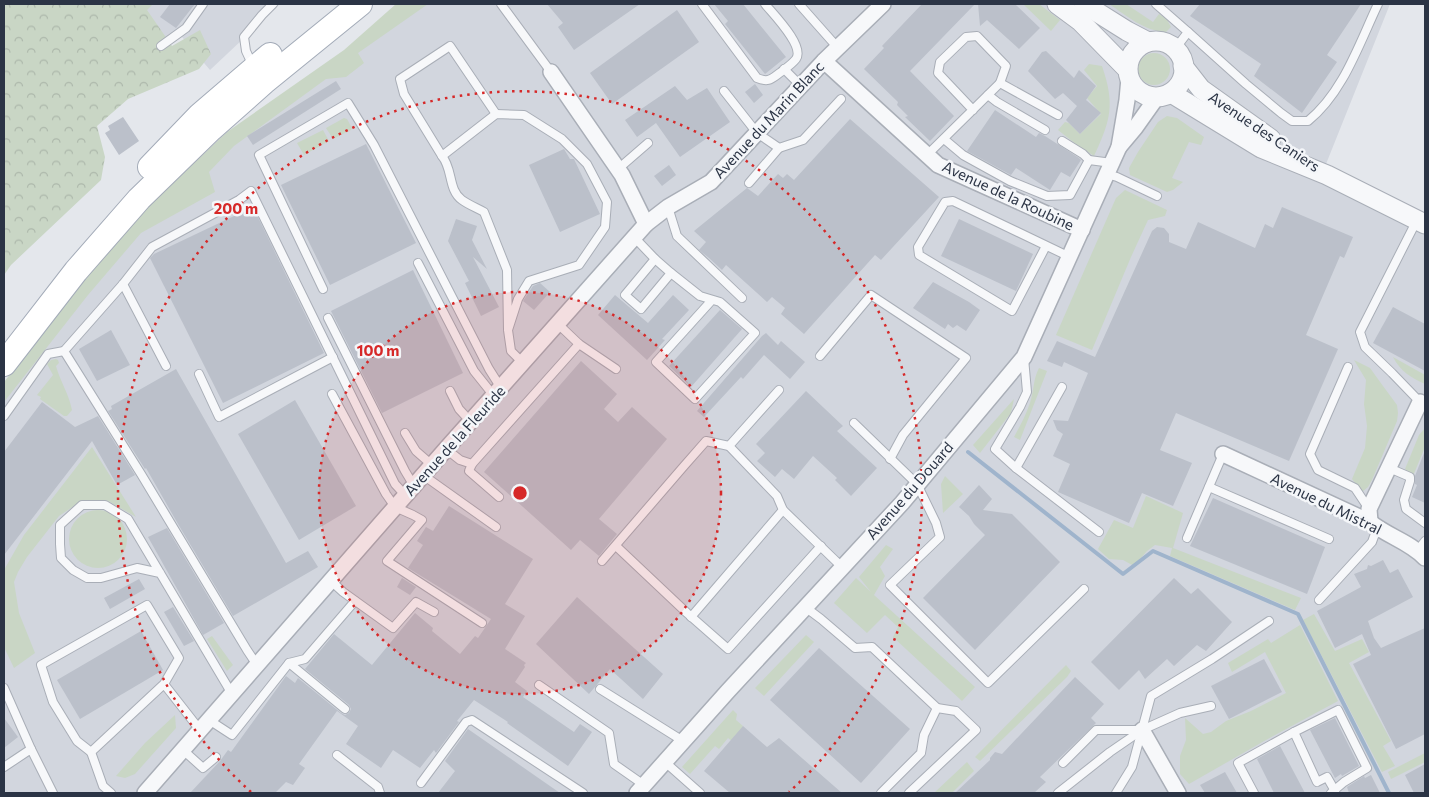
<svg xmlns="http://www.w3.org/2000/svg" width="1429" height="797" font-family="Commissioner,sans-serif">
<style>
.built{fill:#d2d6de}
.grass{fill:#c9d6c5}
.forest{fill:url(#forest-crowns)}
.lines{fill:none;stroke-linecap:round;stroke-linejoin:round}
.stream{stroke:#9fb4cc;stroke-width:4}
.building{fill:#bbc0ca}
.service-casing{stroke:#a9aeb7;stroke-width:10}
.minor-casing{stroke:#a9aeb7;stroke-width:18}
.tertiary-casing{stroke:#a9aeb7;stroke-width:21}
.primary-casing{stroke:#a3abb8;stroke-width:26}
.service{stroke:#f7f8fa;stroke-width:8}
.minor{stroke:#f7f8fa;stroke-width:15}
.tertiary{stroke:#f7f8fa;stroke-width:19}
.primary{stroke:#fff;stroke-width:24}
.ring{fill:none;stroke:#d62828;stroke-width:2.5;stroke-dasharray:2.5 5}
.labels{text-anchor:middle;stroke-width:5;stroke-linejoin:round;paint-order:stroke}
.street-label{font-size:15px;fill:#2b3445;stroke:#f4f6f9}
.centre{fill:#d62828;stroke:#f4f6f9;stroke-width:2.5}
.ring-label{font-size:15px;text-anchor:middle;font-weight:bold;fill:#d62828;stroke:#f4f6f9;stroke-width:5;stroke-linejoin:round;paint-order:stroke}
</style>
<defs>
<pattern id="forest-crowns" width="20" height="18" patternUnits="userSpaceOnUse" patternTransform="scale(1.25)"><rect width="20" height="18" fill="#c9d6c5"/><path d="M2 6a3 3 0 1 1 6 0M12 15a3 3 0 1 1 6 0" fill="none" stroke="#adb8ab"/></pattern>
</defs>
<rect width="100%" height="100%" fill="#e4e7ec"/>
<g class="built">
<polygon points="123,4 280,4 210,70 182,37 158,53"/>
<polygon points="413,4 1390,4 1326,164 1425,213 1425,793 4,793 4,388 197,168"/>
</g>
<g class="grass">
<polygon points="396,4 428,4 358,53 364,63 346,77 326,79 234,146 209,172 215,192 141,233 88,295 4,402 4,382 127,226 227,132 344,50"/>
<polygon points="1023,4 1039,4 1060,20 1051,31"/>
<path d="M1109,4H1126L1153,22L1159,14L1166,18L1171,27L1166,32C1144,31 1127,16 1109,4Z"/>
<circle cx="1154" cy="69" r="16"/>
<path d="M1089,64L1102,66C1115,104 1111,120 1094,156L1077,145L1058,130L1065,122L1069,123L1080,134L1101,114L1087,98L1097,86L1084,70Z"/>
<polygon points="1167,116 1177,118 1204,137 1201,145 1189,142 1172,178 1183,182 1173,190 1167,192 1130,175 1129,168 1138,152 1158,122"/>
<polygon points="344,118 347,119 352,128 351,130 333,139 326,128"/>
<polygon points="323,130 329,141 304,155 297,143"/>
<polygon points="1125,190 1167,210 1165,216 1148,220 1131,257 1092,350 1056,335 1116,198"/>
<path d="M1393,357L1425,375V384C1410,377 1401,372 1393,357Z"/>
<path d="M56,359L58,360L59,363L56,366C60,381 69,394 72,410L67,416H64L40,399L41,397L37,395L53,375L47,364L51,360Z"/>
<polygon points="1354,360 1370,368 1383,386 1397,405 1398,413 1397,421 1372,480 1368,487 1362,492 1352,479 1365,448 1367,426 1364,404 1366,380"/>
<path d="M1039,368L1047,371L1020,440L1014,437C1020,426 1026,415 1030,403C1034,391 1033,379 1039,368Z"/>
<polygon points="1014,399 1011,413 980,453 973,445"/>
<polygon points="1425,428 1425,447 1413,476 1405,469 1419,435"/>
<polygon points="92,447 136,517 108,501 99,500 88,501 74,506 59,516 27,557 18,572 14,582 19,613 35,653 14,668 4,647 4,570 24,535"/>
<polygon points="945,476 963,494 943,513 941,484"/>
<polygon points="1146,496 1183,513 1173,548 1301,598 1295,610 1170,556 1172,548 1155,545 1147,551 1134,566 1123,560 1109,559 1098,549 1114,520 1133,528"/>
<circle cx="98" cy="539" r="29"/>
<polygon points="886,545 893,549 880,567 885,576 874,595 975,687 962,701 893,637 898,627 885,615 867,633 834,603 856,578 871,592 859,577"/>
<polygon points="1314,614 1335,651 1362,639 1369,652 1349,663 1391,741 1383,746 1395,766 1382,772 1303,620"/>
<polygon points="1300,625 1338,701 1266,740 1189,784 1180,774 1180,756 1186,740 1185,718 1203,734 1211,732 1226,721 1251,711 1286,693 1265,652 1232,672 1228,663 1268,639 1271,643"/>
<polygon points="806,635 814,642 764,696 755,688"/>
<polygon points="212,636 233,665 227,671 207,639"/>
<polygon points="1066,665 1071,671 1067,677 980,761 975,757"/>
<polygon points="733,710 737,714 736,720 743,726 733,742 728,738 719,749 715,746 690,774 682,767"/>
<polygon points="175,715 176,728 135,774 125,778 116,776 145,743"/>
<polygon points="1425,753 1425,762 1391,779 1388,772"/>
<polygon points="967,762 974,771 952,793 934,793"/>
</g>
<polygon class="forest" points="4,4 153,4 147,10 172,46 200,30 211,54 199,69 128,99 97,126 105,157 101,180 11,265 4,275"/>
<g class="lines">
<polyline class="stream" points="968,452 1123,574 1153,551 1298,614 1389,793"/>
</g>
<g class="building">
<polygon points="170,4 195,4 176,28 160,17"/>
<polygon points="547,4 640,4 574,50 558,27 563,23"/>
<polygon points="714,4 743,4 786,57 765,74 725,24 728,21"/>
<polygon points="922,4 975,4 910,71 954,116 930,141 905,117 908,116 897,105 898,102 864,69 884,48 882,46"/>
<polygon points="978,4 1015,4 1040,28 1019,49 987,20 980,26"/>
<polygon points="1200,4 1361,4 1327,55 1337,62 1302,113 1254,76 1261,64 1190,16"/>
<polygon points="677,10 699,42 612,104 590,73"/>
<polygon points="1046,51 1074,78 1079,70 1096,86 1086,100 1101,113 1080,134 1066,120 1077,106 1063,93 1055,99 1028,71 1042,52"/>
<polygon points="336,81 341,89 253,145 247,136"/>
<polygon points="755,84 763,95 754,103 745,92"/>
<polygon points="675,86 687,100 707,88 730,122 680,157 656,123 637,137 625,120"/>
<polygon points="995,110 1036,137 1039,133 1045,136 1079,158 1081,160 1070,177 1061,172 1050,190 1016,168 1011,175 967,151"/>
<polygon points="123,117 139,141 119,155 105,133 110,130 108,126"/>
<polygon points="850,119 939,197 881,260 875,255 804,334 781,314 785,308 772,297 767,302 726,265 722,270 709,258 699,250 706,242 694,231 747,188 758,196 778,174 783,178 787,174 794,180"/>
<polygon points="366,144 416,243 330,285 281,185"/>
<polygon points="564,149 570,159 574,159 600,214 560,232 529,165"/>
<polygon points="669,165 676,175 662,186 654,176"/>
<polygon points="253,207 324,353 223,403 150,258 154,254"/>
<polygon points="1282,207 1353,237 1344,258 1340,256 1306,335 1338,349 1289,461 1176,413 1160,450 1192,463 1173,506 1142,493 1129,523 1058,492 1070,464 1053,456 1063,434 1057,430 1053,420 1068,421 1088,373 1064,362 1062,367 1047,361 1057,341 1095,357 1152,231 1157,227 1164,228 1169,234 1169,242 1186,249 1198,222 1255,248 1265,224 1273,228"/>
<polygon points="456,219 477,226 472,240 487,269 473,257 499,307 481,316 465,283 469,281 448,241"/>
<polygon points="959,219 1033,254 1016,291 941,256"/>
<polygon points="413,270 463,373 382,413 331,311"/>
<polygon points="933,282 969,302 980,310 966,331 957,325 953,328 948,324 945,329 913,308"/>
<polygon points="540,283 550,292 534,310 523,301 533,286"/>
<polygon points="615,295 648,323 673,295 689,310 662,339 665,340 647,360 598,315"/>
<polygon points="1393,307 1425,324 1425,371 1373,343"/>
<polygon points="720,310 742,329 691,387 669,366"/>
<polygon points="111,330 130,365 97,381 79,349"/>
<polygon points="766,333 778,345 781,341 805,362 790,379 764,355 743,379 741,377 704,417 697,411 762,336"/>
<polygon points="581,361 617,394 604,409 618,422 632,407 667,439 599,519 617,534 599,556 580,540 571,550 484,472"/>
<polygon points="176,369 286,563 308,551 318,567 233,616 178,524 146,468 145,469 108,411 112,409 111,406"/>
<polygon points="806,391 843,426 837,431 877,468 851,496 835,480 837,478 813,456 794,479 782,469 775,477 757,461 765,453 756,444"/>
<polygon points="295,400 356,506 299,540 238,434"/>
<polygon points="42,402 75,427 98,416 135,475 117,485 92,441 4,555 4,452"/>
<polygon points="1424,453 1425,453 1425,503 1412,497 1417,485 1415,484 1415,476"/>
<polygon points="979,485 992,499 983,510 1012,514 1060,562 975,650 923,598 985,535 974,524 969,516 959,507"/>
<polygon points="1213,498 1325,547 1307,594 1190,546"/>
<polygon points="449,506 533,559 505,604 525,616 505,649 526,663 524,665 525,667 515,682 527,691 523,697 574,732 580,724 592,732 568,766 507,723 508,722 474,700 457,721 459,722 436,753 434,750 420,768 393,750 381,768 346,744 358,726 337,711 299,764 305,768 293,785 286,782 275,793 190,793 220,761 228,750 231,752 286,676 295,683 298,678 341,713 345,715 349,713 351,709 349,705 305,669 334,634 372,665 415,613 433,628 432,631 460,654 475,636 478,638 491,619 408,568 423,545 417,541 426,527 433,531"/>
<polygon points="167,528 224,623 203,635 148,537"/>
<polygon points="1383,560 1390,573 1398,569 1413,597 1368,621 1374,638 1381,648 1425,628 1425,734 1396,749 1353,664 1371,655 1362,634 1335,648 1317,611 1361,587 1354,574 1367,569 1368,565 1371,566"/>
<polygon points="402,578 416,587 410,595 397,587"/>
<polygon points="1174,578 1191,594 1198,588 1232,622 1206,651 1197,645 1174,666 1167,659 1145,679 1139,670 1119,690 1091,662"/>
<polygon points="139,579 145,589 110,609 104,598"/>
<polygon points="577,597 663,674 643,699 610,669 589,694 536,644"/>
<polygon points="173,607 194,641 184,646 164,612"/>
<polygon points="141,631 163,670 80,719 57,680"/>
<polygon points="819,648 910,729 861,783 770,700"/>
<polygon points="1264,659 1282,692 1229,719 1211,686"/>
<polygon points="1075,677 1104,704 1091,718 1096,723 1040,777 1046,782 1034,793 955,793 990,760 990,758 995,752 1002,754"/>
<polygon points="4,718 18,737 4,748"/>
<polygon points="1335,718 1359,766 1342,776 1341,774 1335,778 1310,730"/>
<polygon points="743,726 767,747 779,738 842,793 730,793 704,771"/>
<polygon points="468,729 560,793 438,793 455,771 445,761"/>
<polygon points="1280,746 1305,793 1274,793 1257,759"/>
<polygon points="1425,764 1425,793 1414,793 1405,775"/>
<polygon points="1225,772 1237,793 1205,793 1200,785"/>
<polygon points="1371,775 1380,793 1349,793 1347,787 1364,776 1365,778"/>
</g>
<g class="lines">
<defs>
<g id="service">
<polyline points="501,4 551,72"/>
<path d="M702,4L757,78C769,83 771,79 781,72C785,69 792,64 796,59C805,46 774,15 765,4"/>
<polyline points="799,4 838,48"/>
<polyline points="1156,4 1188,32 1175,49"/>
<path d="M1188,32L1246,84L1281,113L1292,121H1308C1343,93 1359,44 1378,4"/>
<polyline points="161,46 186,28 203,4"/>
<polyline points="253,66 246,51 244,37 262,15 273,4"/>
<polyline points="784,69 801,86"/>
<polyline points="1000,83 1058,115"/>
<polyline points="724,91 757,133 779,148 803,140 841,99"/>
<polyline points="988,95 997,102 1045,130"/>
<polyline points="944,139 963,155 1010,181 1047,196 1070,195 1089,160 1112,163"/>
<polyline points="1062,141 1083,154 1089,160"/>
<polyline points="927,155 1000,83 1006,66 977,36 966,37 940,62 938,73 973,110"/>
<polyline points="442,156 404,94 400,79 450,46 496,114"/>
<polyline points="618,169 648,143"/>
<polyline points="1107,174 1117,177 1157,196"/>
<polyline points="749,183 779,148"/>
<polyline points="668,207 677,236 742,298"/>
<polyline points="1417,220 1360,332 1365,347 1392,373 1420,402 1423,402"/>
<polyline points="634,237 655,259 625,295 641,309 671,273 700,296 720,302 755,333 695,399 656,362 712,300"/>
<polyline points="1046,246 1012,311 919,255 918,247 945,202 953,201 1070,257"/>
<polyline points="655,259 671,273"/>
<polyline points="418,263 474,371 494,396"/>
<polyline points="123,284 166,366"/>
<polyline points="323,289 259,155 348,103 374,145 489,369 501,388"/>
<polyline points="328,318 405,471 414,486"/>
<path d="M508,330L518,299L529,281L579,265L605,227L607,202L587,164L562,139L524,115L496,114L442,156C453,169 448,190 462,200C469,205 477,208 484,212L507,270L508,330L511,351L523,363"/>
<polyline points="579,344 616,369"/>
<polyline points="820,356 871,295 966,358 903,435 890,459"/>
<polyline points="1024,358 1027,392 1020,407 995,449 1016,468 1099,532"/>
<polyline points="1348,367 1310,454 1318,470 1355,488 1369,509"/>
<polyline points="199,374 219,417 333,357"/>
<polyline points="779,390 729,446 777,496 783,510 842,567"/>
<polyline points="450,391 459,409 471,422"/>
<polyline points="332,394 386,494 395,507 413,515 422,520 387,561 482,623"/>
<polyline points="4,416 48,354 64,351"/>
<polyline points="854,423 917,484 936,523 940,537 890,585 988,683 1084,589"/>
<polyline points="405,433 416,451 432,465"/>
<polyline points="446,449 460,460 472,464 579,344 558,324"/>
<polyline points="472,464 469,471 499,497"/>
<polyline points="1016,468 1062,387"/>
<polyline points="1389,468 1410,477 1410,481 1404,500 1406,509 1425,523"/>
<polyline points="423,475 496,527"/>
<polyline points="1209,487 1329,539"/>
<polyline points="1187,538 1223,454"/>
<polyline points="616,546 687,613 728,649 821,546"/>
<polyline points="1418,550 1425,541"/>
<polyline points="602,561 684,466 706,441 729,446"/>
<polyline points="160,573 137,568 101,578 87,578 73,570 61,558 60,544 60,525 82,505 105,505 128,519 232,694"/>
<polyline points="331,581 343,592 393,628 416,602 434,612"/>
<polyline points="1319,600 1372,542 1377,528"/>
<polyline points="805,607 821,619 855,648 872,647 937,708 924,735 921,753 881,793"/>
<polyline points="691,617 783,510"/>
<polyline points="289,663 345,709"/>
<polyline points="257,665 247,650 141,474 64,351 123,284 152,247 239,200 251,191 395,484 406,496"/>
<polyline points="164,684 179,658 147,605 41,665 53,702 77,741 91,752 164,684 200,730"/>
<polyline points="539,685 609,733 614,764 644,785"/>
<polyline points="4,688 31,749"/>
<polyline points="600,689 683,741"/>
<polyline points="209,720 232,735 289,663 305,659 355,601"/>
<polyline points="1294,732 1317,782 1327,777 1335,791"/>
<polyline points="183,750 203,768 216,757"/>
<polyline points="91,752 103,786 111,793"/>
<polyline points="337,755 378,787 380,793"/>
<polyline points="665,762 700,793"/>
<polyline points="1063,763 1096,730 1142,730"/>
<polyline points="4,767 31,749 53,793"/>
<polyline points="421,783 466,722 472,720 583,793"/>
<polyline points="909,793 976,730 956,711 937,708"/>
<polyline points="1058,793 1110,752 1142,730 1180,713 1211,706"/>
<polyline points="1116,793 1132,767 1151,696 1212,659 1269,621"/>
<polyline points="1254,793 1238,763 1294,732 1338,710 1367,768 1344,782 1331,793"/>
</g>
<g id="minor">
<polyline points="824,61 938,165 1082,230"/>
<polyline points="1119,147 1135,128 1157,97"/>
<polyline points="646,224 668,207 711,182 824,61 883,4"/>
<path d="M1223,454L1370,522C1387,536 1410,542 1425,558"/>
<polyline points="1370,522 1369,509 1420,402"/>
<polyline points="1142,730 1178,793"/>
<polyline points="145,793 446,449 646,224 622,175 551,72"/>
<polyline points="637,793 728,691 902,503 1024,357 1119,147 1127,100 1129,78"/>
</g>
<g id="tertiary">
<polyline points="1057,4 1080,21 1127,69"/>
<polyline points="1084,4 1127,31 1148,42"/>
<circle cx="1156" cy="69" r="28"/>
<polyline points="1183,66 1201,89 1271,139"/>
<polyline points="1171,93 1261,148 1327,175 1425,224"/>
</g>
<g id="primary">
<polyline points="150,167 200,115 270,55"/>
<polyline points="4,364 76,271 139,199 211,129 264,82 360,4"/>
</g>
</defs>
<use href="#service" class="service-casing"/>
<use href="#minor" class="minor-casing"/>
<use href="#tertiary" class="tertiary-casing"/>
<use href="#primary" class="primary-casing"/>
<use href="#service" class="service"/>
<use href="#minor" class="minor"/>
<use href="#tertiary" class="tertiary"/>
<use href="#primary" class="primary"/>
</g>
<circle cx="520" cy="493" r="201" fill="#d62828" fill-opacity=".12"/>
<g class="ring">
<circle cx="520" cy="493" r="201"/>
<path d="M251 792A402 402 0 1 1 789 792"/>
</g>
<g class="labels">
<g class="street-label">
<text transform="translate(769 120) rotate(-47)" y="5">Avenue du Marin Blanc</text>
<text transform="translate(1264 132) rotate(34)" y="5">Avenue des Caniers</text>
<text transform="translate(1008 196) rotate(25)" y="5">Avenue de la Roubine</text>
<text transform="translate(455 441) rotate(-48)" y="5">Avenue de la Fleuride</text>
<text transform="translate(910 491) rotate(-49)" y="5">Avenue du Douard</text>
<text transform="translate(1326 504) rotate(26)" y="5">Avenue du Mistral</text>
</g>
</g>
<circle cx="520" cy="493" r="8" class="centre"/>
<g class="ring-label">
<text x="236" y="214">200 m</text>
<text x="378" y="356">100 m</text>
</g>
<rect width="1429" height="797" fill="none" stroke="#2b3445" stroke-width="10"/>
</svg>
